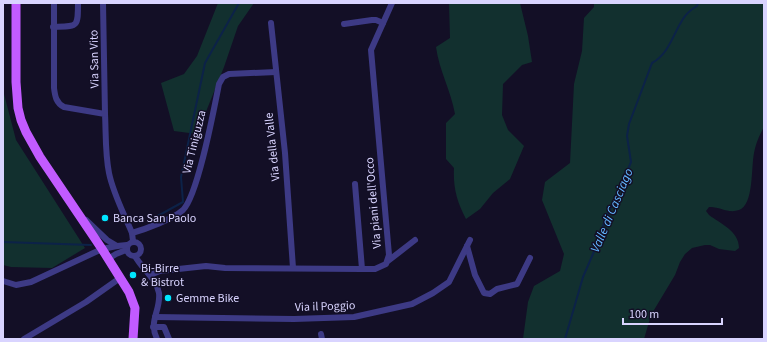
<svg xmlns="http://www.w3.org/2000/svg" width="767" height="342" font-family="'Source Sans 3',sans-serif">
<style>
.green{fill:#12302f}
.lines{fill:none;stroke-linecap:round;stroke-linejoin:round}
.stream{stroke:#0c2248;stroke-width:2}
.street{stroke:#3d3a85;stroke-width:6}
.primary{stroke:#c25bff;stroke-width:9}
.poi-dot{fill:#00e5ff;stroke:#130f26;stroke-width:1.5}
.labels{text-anchor:middle;stroke-width:3;stroke-linejoin:round;paint-order:stroke}
.street-label{font-size:12px;fill:#d9d4ff;stroke:#130f26}
.poi-label{font-size:12px;fill:#d9d4ff;stroke:#130f26;text-anchor:start}
.water-label{font-size:13px;font-style:italic;fill:#62b6ff;stroke:#130f26}
</style>
<rect width="100%" height="100%" fill="#130f26"/>
<g class="green">
<polygon points="218,3 254,3 238,26 224,67 197,134 174,131 161,83 184,74 197,56"/>
<path d="M449,3H520L528,36L532,62L522,65L503,84L502,115L508,130L524,146L510,179L493,193L480,209L466,219C457,202 453,188 454,168L446,159V123L455,114C451,91 439,70 436,47L450,38Z"/>
<path d="M594,3H764V127C759,136 756,143 754,153C751,167 754,205 739,210C728,214 719,206 709,207L706,211L709,215C721,224 739,231 739,248L735,251L719,249L710,245H705L692,248L685,254L680,262L675,275L651,315L644,339H523L528,302L534,286L560,271L564,254L542,200L545,182L570,163L574,84L582,51L584,18L594,7Z"/>
<polygon points="3,90 16,140 85,248 52,268 11,267 3,265"/>
</g>
<g class="lines">
<g class="stream">
<polyline points="154,218 183,202 181,177 205,63 239,3"/>
<polyline points="3,242 91,245"/>
<path d="M565,339L583,277L596,247L606,217L618,194L631,162L627,136L629,124L652,63C669,54 673,34 683,19C686,14 692,9 697,6L698,3"/>
</g>
<g class="street">
<path d="M54,3V88C55,96 56,103 64,107L105,114C106,133 105,153 109,173C113,193 124,214 132,233L133,241"/>
<polyline points="103,3 105,114"/>
<polyline points="271,23 285,153 293,268"/>
<polyline points="344,24 372,20 376,20 383,23"/>
<path d="M53,27C78,26 78,28 78,3"/>
<polyline points="355,184 362,269"/>
<polyline points="86,220 107,240 117,246"/>
<path d="M132,233C146,229 173,219 183,210C198,195 214,109 219,84L223,77L229,74L276,72"/>
<circle cx="134" cy="249" r="7"/>
<polyline points="467,246 475,275 484,293 490,294 497,289 517,284 530,258"/>
<path d="M135,256C142,269 156,278 159,293C161,310 148,321 157,339"/>
<polyline points="108,259 116,254 126,250"/>
<polyline points="388,261 415,240"/>
<polyline points="150,275 160,271 206,266 225,268 362,269 375,269 386,264 389,255 371,50 392,3"/>
<polyline points="3,281 16,285 31,282 102,249 117,246 127,245"/>
<polyline points="155,317 294,319 354,317 412,304 433,293 449,282 470,240"/>
<polyline points="153,327 164,327 169,339"/>
<polyline points="321,334 322,339"/>
<polyline points="24,339 86,302 120,278"/>
</g>
<polyline class="primary" points="16,3 16,82 18,108 21,120 26,132 40,157 102,249 129,292 135,308 133,339"/>
</g>
<g class="poi-dot">
<circle cx="105" cy="218" r="4"/>
<circle cx="133" cy="275" r="4"/>
<circle cx="168" cy="298" r="4"/>
</g>
<g class="labels">
<g class="street-label">
<text transform="translate(94 59) rotate(-91)" y="4">Via San Vito</text>
<text transform="translate(194 142) rotate(-76)" y="4">Via Tiniguzza</text>
<text transform="translate(272 147) rotate(-96)" y="4">Via della Valle</text>
<text transform="translate(373 203) rotate(-95)" y="4">Via piani dell'Occo</text>
<text transform="translate(325 306) rotate(-2)" y="4">Via il Poggio</text>
</g>
<g class="poi-label">
<text x="113" y="222">Banca San Paolo</text>
<text x="141" y="272">Bi-Birre<tspan x="141" dy="14">&amp; Bistrot</tspan></text>
<text x="176" y="302">Gemme Bike</text>
</g>
<g class="water-label">
<text transform="translate(611 210) rotate(-67)" y="5">Valle di Casciago</text>
</g>
</g>
<rect width="767" height="342" fill="none" stroke="#d9d4ff" stroke-width="8"/>
<path d="M623 318v6h99v-6" fill="none" stroke="#d9d4ff" stroke-width="2"/>
<text x="629" y="318" font-size="12" fill="#d9d4ff" stroke="#130f26" stroke-width="3" paint-order="stroke">100 m</text>
</svg>
